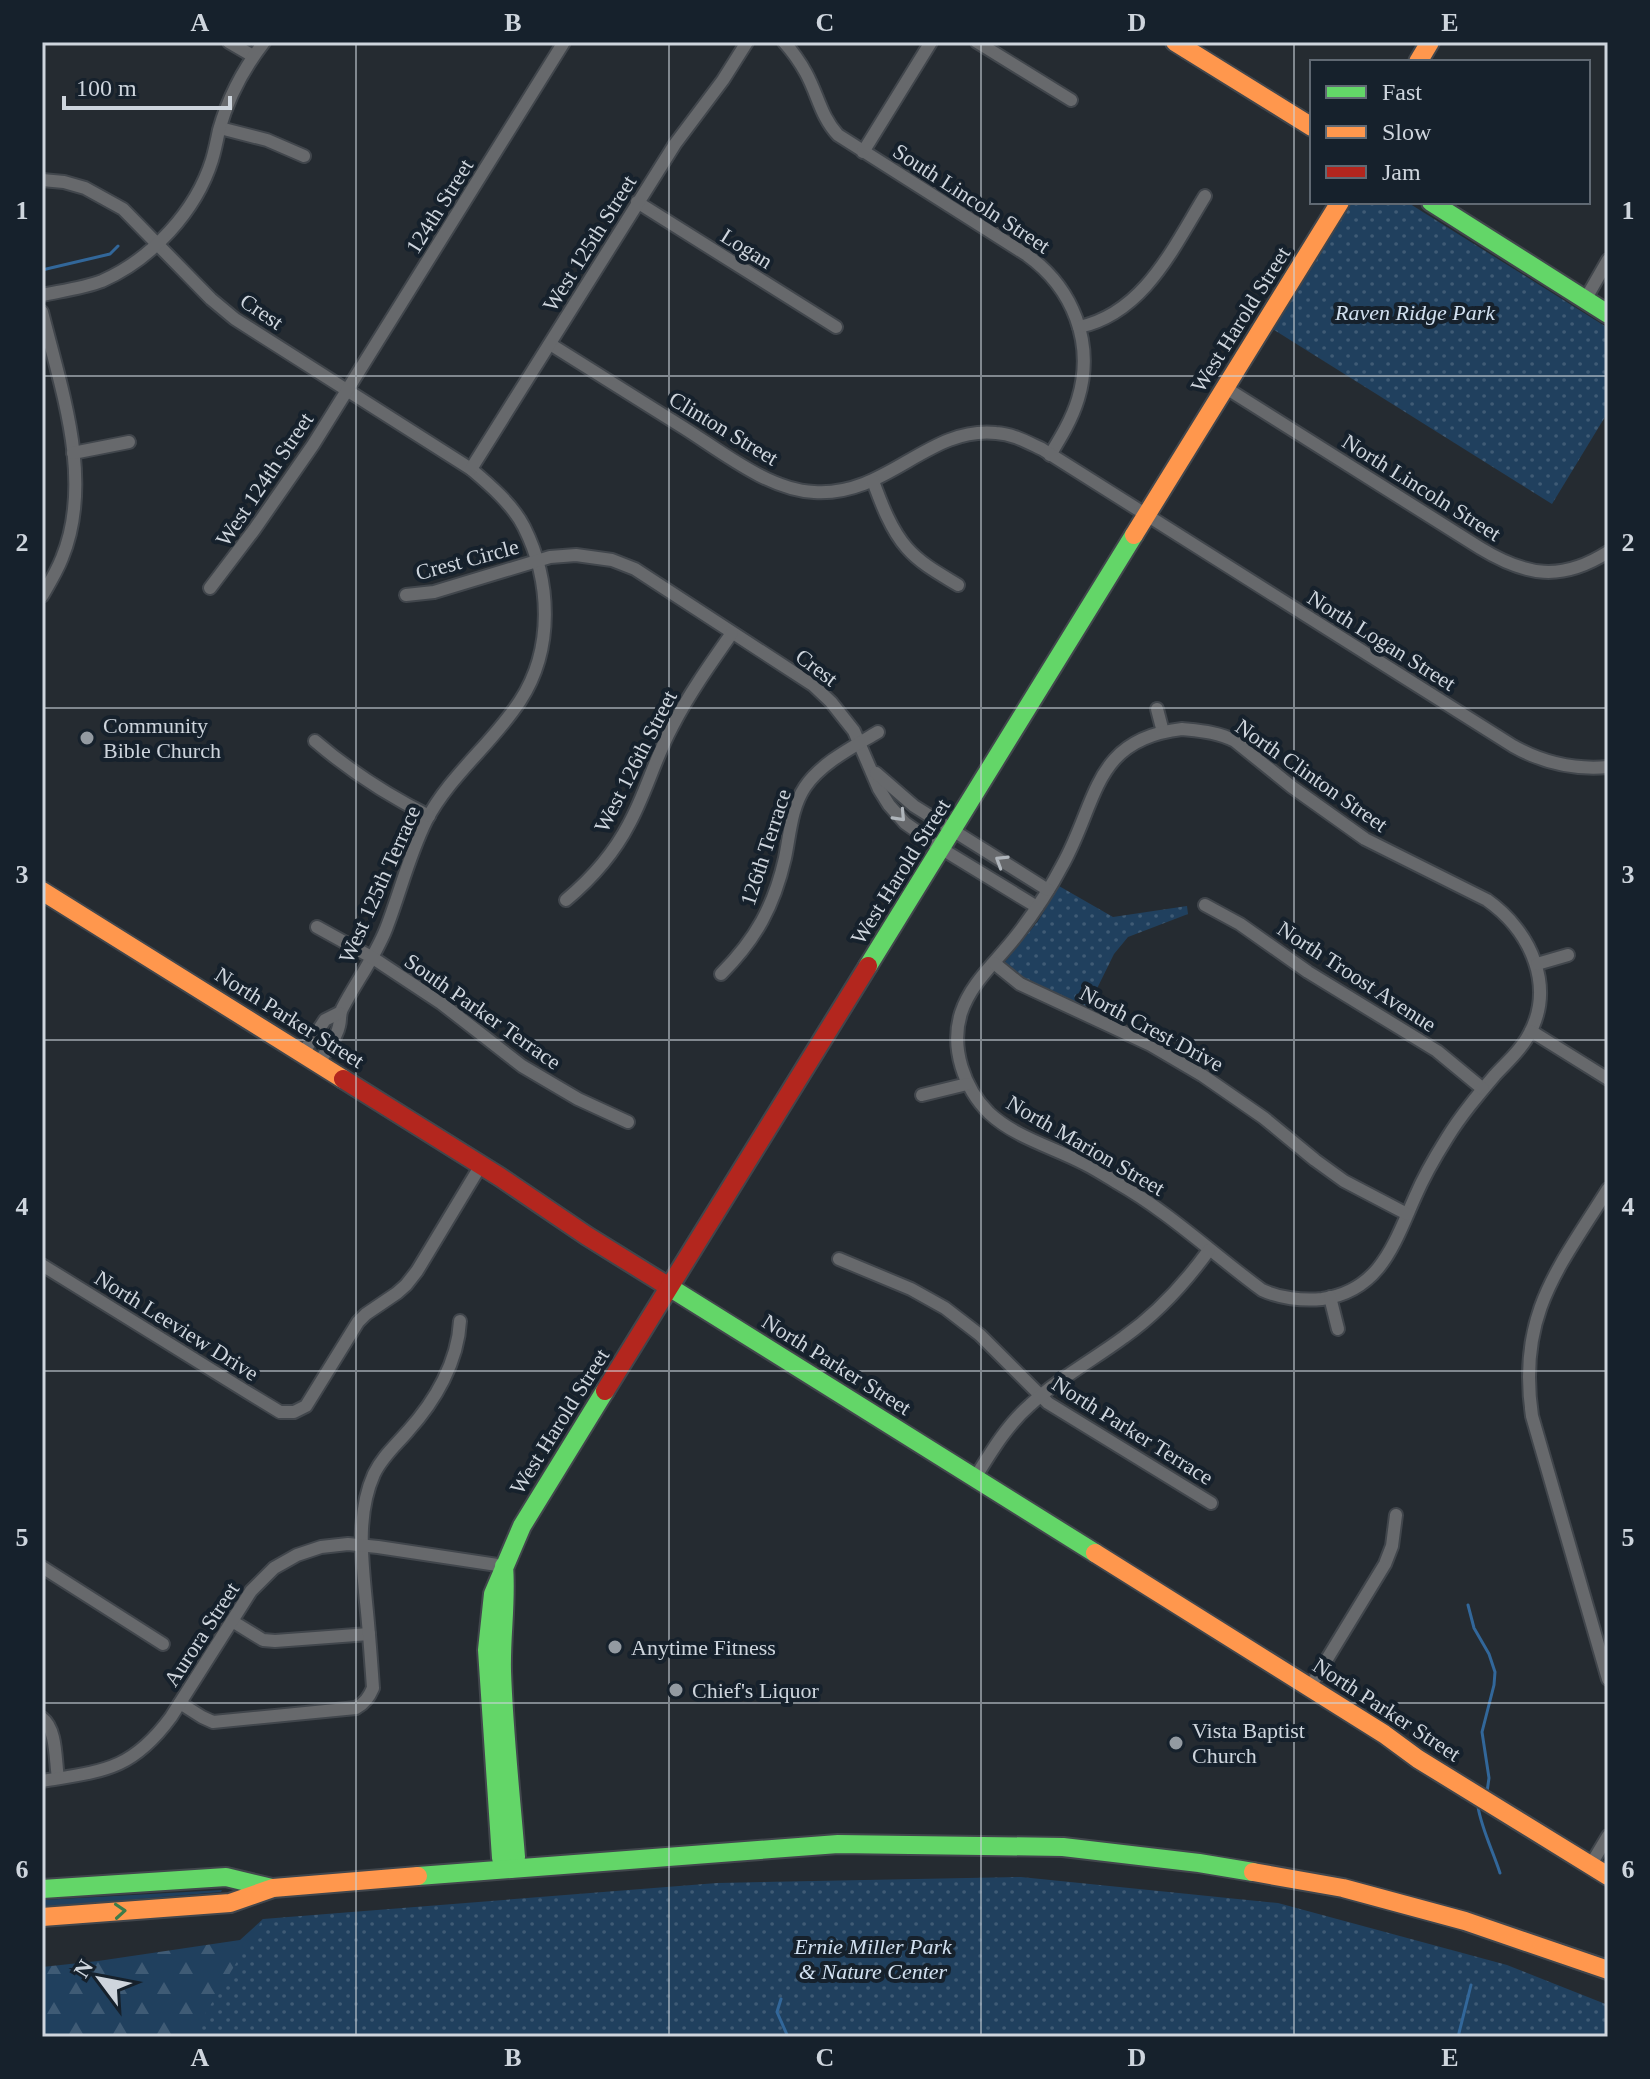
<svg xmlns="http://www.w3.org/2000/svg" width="1650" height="2079" font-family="Georgia,serif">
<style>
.green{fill:#20405e}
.forest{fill:url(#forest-firs)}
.park{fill:url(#park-dots)}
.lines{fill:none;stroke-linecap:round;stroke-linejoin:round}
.stream{stroke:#32679a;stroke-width:3}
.street-casing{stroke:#41464c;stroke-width:16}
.fast-casing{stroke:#41464c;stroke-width:22}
.slow-casing{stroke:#41464c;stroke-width:22}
.jam-casing{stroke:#41464c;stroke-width:22}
.street{stroke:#67696c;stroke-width:12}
.fast{stroke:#63d668;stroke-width:18}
.slow{stroke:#ff974d;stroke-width:18}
.jam{stroke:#b3261e;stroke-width:18}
.oneway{stroke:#afb5bb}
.oneway2{stroke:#3c7c4a}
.grid{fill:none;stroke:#ced5dd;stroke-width:2;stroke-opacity:0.55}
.poi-dot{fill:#939aa1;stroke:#16212c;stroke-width:3}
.labels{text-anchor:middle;stroke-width:8;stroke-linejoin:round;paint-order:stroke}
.street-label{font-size:22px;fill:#ced5dd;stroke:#16212c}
.park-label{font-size:22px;font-style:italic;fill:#d1e0f0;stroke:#16212c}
.poi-label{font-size:22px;fill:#ced5dd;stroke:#16212c;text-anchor:start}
.neatline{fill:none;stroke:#ced5dd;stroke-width:3}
.grid-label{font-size:26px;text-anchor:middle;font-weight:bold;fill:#ced5dd}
</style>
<defs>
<pattern id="forest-firs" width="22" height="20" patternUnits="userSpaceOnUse" patternTransform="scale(2)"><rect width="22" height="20" fill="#20405e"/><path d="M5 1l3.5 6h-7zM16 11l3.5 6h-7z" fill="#3f5b75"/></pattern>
<pattern id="park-dots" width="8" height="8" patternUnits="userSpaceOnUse" patternTransform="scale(2)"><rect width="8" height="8" fill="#20405e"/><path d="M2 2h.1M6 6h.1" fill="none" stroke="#3f5b75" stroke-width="1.8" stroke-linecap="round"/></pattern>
</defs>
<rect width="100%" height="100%" fill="#252b31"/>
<polygon class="green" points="222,1890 221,1892 42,1907 42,1900"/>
<polygon class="forest" points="263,1919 430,1959 274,2037 42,2037 42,1967 98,1961 240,1940"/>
<g class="park">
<polygon points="1349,202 1407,202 1608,328 1608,412 1552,504 1271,328"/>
<polygon points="1059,886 1113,917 1187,906 1188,914 1128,937 1114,954 1086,1011 1025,981 1004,963 1038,921"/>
<polygon points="1021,1877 1278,1903 1507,1965 1608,2005 1608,2037 191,2037 263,1919 717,1883"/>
</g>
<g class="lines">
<g class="stream">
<polyline points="42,270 110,254 118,246"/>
<polyline points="1468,1605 1474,1628 1489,1654 1495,1672 1494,1685 1482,1732 1489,1778 1487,1792"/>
<path d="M1478,1807C1482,1830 1493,1851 1500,1873"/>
<polyline points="781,1999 777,2012 788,2037"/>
<polyline points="1458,2037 1471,1985"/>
</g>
<defs>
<g id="street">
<polyline points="229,42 253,56"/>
<path d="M784,42C793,52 800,62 806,73C818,95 821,117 838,135L1027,255C1073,288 1095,343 1078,399C1072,419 1061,437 1050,455"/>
<polyline points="977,42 1071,100"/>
<polyline points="220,128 267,140 304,156"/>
<polyline points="863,152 931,42"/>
<path d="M42,180L64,182L85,188L123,209L211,299L235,319L471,469C490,485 513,505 524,527C551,581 554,649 520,701C492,744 450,775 426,821C409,855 400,893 386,929C375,957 356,982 342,1009C339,1015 341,1019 339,1026C337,1038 325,1052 319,1063"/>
<polyline points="637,202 836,327"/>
<path d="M42,295C61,291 84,288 102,281C152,259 196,211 212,160C215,150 217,140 219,130C228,98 244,68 264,42"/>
<polyline points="1585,300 1608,260"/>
<path d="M42,312C61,389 94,480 62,558C57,571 49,584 42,596"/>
<path d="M1079,327C1144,313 1173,248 1205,196"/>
<path d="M550,344C595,372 640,400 684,428C722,452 769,490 814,492C887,497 928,426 996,433C1013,434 1027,442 1042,449L1513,746C1543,763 1574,770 1608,767"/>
<path d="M1226,388L1480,548C1526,576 1561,582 1608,552"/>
<polyline points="73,453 129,442"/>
<polyline points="471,469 675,144 723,80 747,42"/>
<path d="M873,481C881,503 891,530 907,548C921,564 940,574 958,585"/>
<polyline points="210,588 254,530 313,445 564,42"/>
<polyline points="406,595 434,592 550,557 576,555 612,560 635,569 813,685 831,702 854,731 879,789 889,805 905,823 942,849 1037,907"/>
<polyline points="1157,709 1163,732"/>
<path d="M1182,729C1201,731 1218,732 1235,741L1292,787L1365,839L1487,900C1531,931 1557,988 1527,1038C1519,1052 1506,1063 1495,1075C1478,1095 1461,1115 1447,1138C1435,1157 1424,1176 1415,1197C1394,1244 1380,1291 1322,1299C1302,1301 1279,1298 1262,1290C1213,1254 1169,1212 1116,1182C1106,1176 1095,1169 1085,1164C1053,1147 1016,1138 989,1113C964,1088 950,1048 961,1013C971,982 998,960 1017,935C1034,913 1050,889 1063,864C1098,801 1093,739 1182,729Z"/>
<path d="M315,741C350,771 387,795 429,816"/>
<polyline points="876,773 914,806 1048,890"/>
<path d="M566,900C591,879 614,853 629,824C646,793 655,758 672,727C689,694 711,663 732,633"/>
<polyline points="1205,905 1240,924 1308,972 1437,1051 1483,1089"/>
<polyline points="317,927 373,958 441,1003 522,1066 578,1099 628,1122"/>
<polyline points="994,963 1020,984 1151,1045 1202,1075 1264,1118 1315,1160 1344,1181 1407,1214"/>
<polyline points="1537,964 1568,955"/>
<path d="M721,974C756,939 774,906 785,858C790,834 791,808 805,787C821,763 853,747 878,732"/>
<polyline points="1531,1031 1608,1079"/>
<polyline points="303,1053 325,1020 339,1013"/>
<polyline points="922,1095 967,1084"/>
<path d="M1608,1189C1558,1269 1517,1315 1532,1416L1608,1679"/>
<polyline points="839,1259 911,1289 945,1308 980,1335 1048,1403 1211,1503"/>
<polyline points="42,1265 247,1392 280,1412 294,1412 306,1406 358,1322 366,1314 397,1293 406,1285 417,1271 481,1165"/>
<polyline points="1330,1297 1338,1329"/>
<path d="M975,1478C991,1452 1007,1425 1030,1405C1059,1378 1093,1360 1124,1337C1158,1313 1185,1283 1209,1250"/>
<polyline points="42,1567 163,1644"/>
<polyline points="232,1621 263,1640 275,1641 369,1634"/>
<polyline points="1310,1687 1385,1564 1392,1546 1396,1515"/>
<path d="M180,1703L202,1717L213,1722L356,1708C365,1703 369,1697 373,1688C371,1659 369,1631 366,1602C362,1560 356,1514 374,1474C382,1457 396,1445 408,1431C435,1401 458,1362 460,1321"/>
<path d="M42,1718C57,1729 55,1760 58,1778"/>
<path d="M42,1781C104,1771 132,1770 171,1717L251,1591L274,1568L297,1555L321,1547L348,1544L378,1547L504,1566"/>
<polyline points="1590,1866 1608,1836"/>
</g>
<g id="fast">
<polyline points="1431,202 1608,314"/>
<polyline points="868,966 1134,535"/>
<polyline points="666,1285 1095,1553"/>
<path d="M504,1566C507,1601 501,1636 502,1671C504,1733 511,1795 516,1857L510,1869L501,1858L487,1650L493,1594L522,1526L605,1391"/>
<polyline points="418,1876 838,1844 1063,1847 1199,1863 1253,1872"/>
<polyline points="42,1889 226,1877 272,1888"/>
</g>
<g id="slow">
<polyline points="1175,42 1312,127"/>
<polyline points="1418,62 1430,42"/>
<polyline points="1134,535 1340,202"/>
<polyline points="42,891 343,1079"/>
<polyline points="1095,1553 1384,1734 1418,1759 1608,1876"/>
<polyline points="1253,1872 1343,1888 1465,1921 1608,1970"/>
<polyline points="42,1917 230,1903 273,1888 418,1876"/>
</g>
<g id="jam">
<polyline points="343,1079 500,1177 587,1236 666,1285"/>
<polyline points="605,1391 868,966"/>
</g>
</defs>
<use href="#street" class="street-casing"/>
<use href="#fast" class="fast-casing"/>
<use href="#slow" class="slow-casing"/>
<use href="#jam" class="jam-casing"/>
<use href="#street" class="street"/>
<use href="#fast" class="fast"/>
<use href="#slow" class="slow"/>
<use href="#jam" class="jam"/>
</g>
<defs><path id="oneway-chevron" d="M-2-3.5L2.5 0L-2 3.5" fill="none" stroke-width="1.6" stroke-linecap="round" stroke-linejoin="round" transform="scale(2)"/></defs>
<g class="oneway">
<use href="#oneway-chevron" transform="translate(900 816) rotate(47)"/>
<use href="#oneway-chevron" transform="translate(1001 861) rotate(-148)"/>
</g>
<use class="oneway2" href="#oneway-chevron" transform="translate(120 1911) rotate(-4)"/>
<path class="grid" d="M356,42V2037M669,42V2037M981,42V2037M1294,42V2037M42,376H1608M42,708H1608M42,1040H1608M42,1371H1608M42,1703H1608"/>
<g class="poi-dot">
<circle cx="87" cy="738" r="8"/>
<circle cx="615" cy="1647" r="8"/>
<circle cx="676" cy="1690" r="8"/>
<circle cx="1176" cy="1743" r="8"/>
</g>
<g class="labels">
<g class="street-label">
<text transform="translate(972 198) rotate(33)" y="8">South Lincoln Street</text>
<text transform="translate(439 206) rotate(-58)" y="8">124th Street</text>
<text transform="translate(589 243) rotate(-58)" y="8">West 125th Street</text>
<text transform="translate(747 248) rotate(32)" y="8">Logan</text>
<text transform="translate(262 311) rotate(34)" y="8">Crest</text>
<text transform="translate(1240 319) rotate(-58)" y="8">West Harold Street</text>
<text transform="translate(724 428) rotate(31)" y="8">Clinton Street</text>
<text transform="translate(264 479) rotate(-56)" y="8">West 124th Street</text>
<text transform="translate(1422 487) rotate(32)" y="8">North Lincoln Street</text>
<text transform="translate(467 559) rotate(-15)" y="8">Crest Circle</text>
<text transform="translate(1382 640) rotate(32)" y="8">North Logan Street</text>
<text transform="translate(817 667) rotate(37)" y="8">Crest</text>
<text transform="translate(635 761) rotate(-63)" y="8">West 126th Street</text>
<text transform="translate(1312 775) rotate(35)" y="8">North Clinton Street</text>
<text transform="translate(765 847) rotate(-72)" y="8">126th Terrace</text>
<text transform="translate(900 871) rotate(-58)" y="8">West Harold Street</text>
<text transform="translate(379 884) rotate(-66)" y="8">West 125th Terrace</text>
<text transform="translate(1357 976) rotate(33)" y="8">North Troost Avenue</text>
<text transform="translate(483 1011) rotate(35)" y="8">South Parker Terrace</text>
<text transform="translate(290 1017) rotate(32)" y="8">North Parker Street</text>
<text transform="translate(1152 1028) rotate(28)" y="8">North Crest Drive</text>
<text transform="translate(1086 1145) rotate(30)" y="8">North Marion Street</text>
<text transform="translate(177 1325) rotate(32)" y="8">North Leeview Drive</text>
<text transform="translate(837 1364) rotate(32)" y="8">North Parker Street</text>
<text transform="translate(559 1421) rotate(-58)" y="8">West Harold Street</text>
<text transform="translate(1133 1430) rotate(32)" y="8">North Parker Terrace</text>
<text transform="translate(201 1634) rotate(-57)" y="8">Aurora Street</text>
<text transform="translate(1387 1709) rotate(33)" y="8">North Parker Street</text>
</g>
<g class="park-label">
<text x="1415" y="320">Raven Ridge Park</text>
<text x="873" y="1954">Ernie Miller Park<tspan x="873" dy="25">&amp; Nature Center</tspan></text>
</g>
<g class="poi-label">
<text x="103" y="733">Community<tspan x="103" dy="25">Bible Church</tspan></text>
<text x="631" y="1655">Anytime Fitness</text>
<text x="692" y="1698">Chief's Liquor</text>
<text x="1192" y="1738">Vista Baptist<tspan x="1192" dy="25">Church</tspan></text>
</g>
</g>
<rect width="1650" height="2079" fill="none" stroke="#16212c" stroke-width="88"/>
<rect x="1310" y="60" width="280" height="144" fill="#16212c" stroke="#606973" stroke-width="2"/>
<rect x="1326" y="86" width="40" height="12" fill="#63d668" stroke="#606973" stroke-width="2"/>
<text x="1382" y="100" font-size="24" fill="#ced5dd">Fast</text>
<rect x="1326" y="126" width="40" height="12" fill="#ff974d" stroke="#606973" stroke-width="2"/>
<text x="1382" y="140" font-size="24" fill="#ced5dd">Slow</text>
<rect x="1326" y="166" width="40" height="12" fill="#b3261e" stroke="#606973" stroke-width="2"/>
<text x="1382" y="180" font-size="24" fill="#ced5dd">Jam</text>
<g transform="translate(100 1979) rotate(302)" stroke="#16212c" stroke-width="6" paint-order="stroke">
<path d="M0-6L14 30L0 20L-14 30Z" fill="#ced5dd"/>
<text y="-12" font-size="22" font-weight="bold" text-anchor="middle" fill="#ced5dd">N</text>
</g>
<path d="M64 96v12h166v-12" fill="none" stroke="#ced5dd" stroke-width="4"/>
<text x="76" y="96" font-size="24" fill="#ced5dd" stroke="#16212c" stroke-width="6" paint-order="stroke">100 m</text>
<rect x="44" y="44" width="1562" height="1991" class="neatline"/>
<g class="grid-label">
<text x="200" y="31">A</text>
<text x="513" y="31">B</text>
<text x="825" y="31">C</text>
<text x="1137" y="31">D</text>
<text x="1450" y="31">E</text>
<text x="22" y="219">1</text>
<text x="1628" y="219">1</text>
<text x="22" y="551">2</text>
<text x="1628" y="551">2</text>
<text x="22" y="883">3</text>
<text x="1628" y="883">3</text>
<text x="22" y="1215">4</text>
<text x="1628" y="1215">4</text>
<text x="22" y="1546">5</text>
<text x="1628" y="1546">5</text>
<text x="22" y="1878">6</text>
<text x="1628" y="1878">6</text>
<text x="200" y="2066">A</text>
<text x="513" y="2066">B</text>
<text x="825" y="2066">C</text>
<text x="1137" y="2066">D</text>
<text x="1450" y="2066">E</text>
</g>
</svg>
